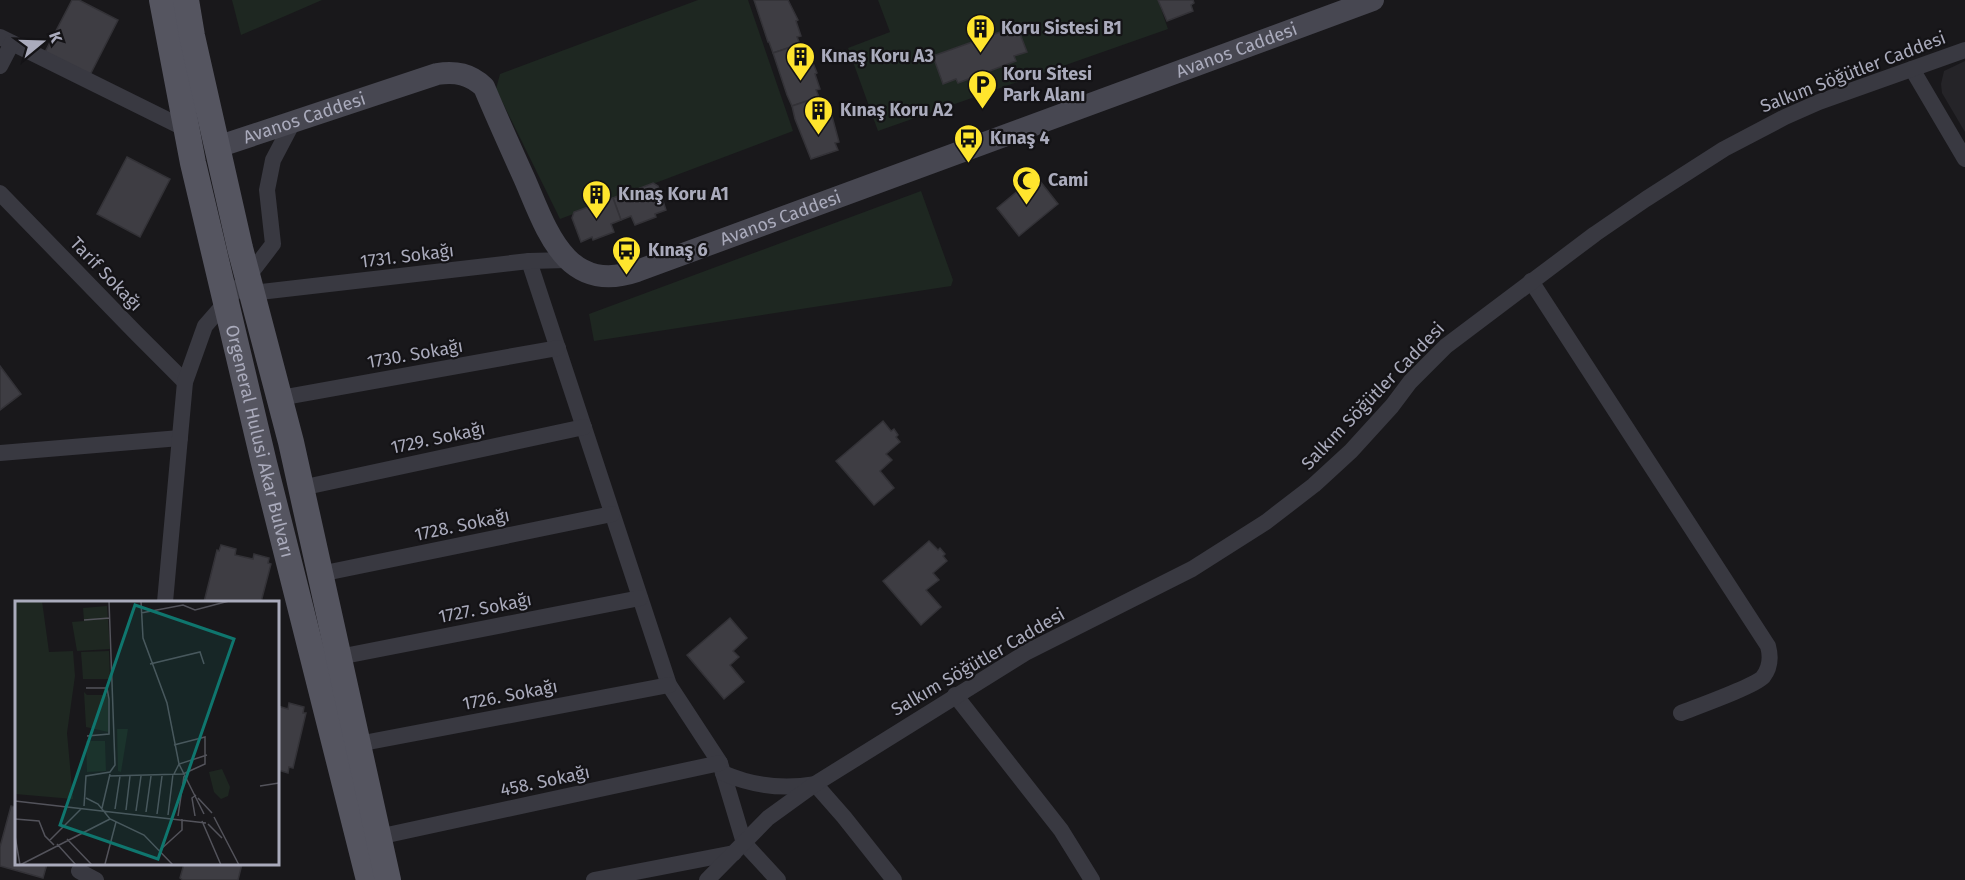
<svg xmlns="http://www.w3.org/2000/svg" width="1965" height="880" font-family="'Fira Sans',sans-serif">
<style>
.built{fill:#252428}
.green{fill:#1e2721}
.building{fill:#3e3d43;stroke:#333237;stroke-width:1.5}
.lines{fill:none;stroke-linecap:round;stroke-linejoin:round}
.street{stroke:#393941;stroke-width:16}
.secondary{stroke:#474751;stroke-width:22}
.primary{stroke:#555560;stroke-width:26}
.labels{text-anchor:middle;stroke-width:4.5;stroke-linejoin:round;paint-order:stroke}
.poi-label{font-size:18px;font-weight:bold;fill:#aaabbc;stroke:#141316;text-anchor:start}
.street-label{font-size:18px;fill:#aaabbc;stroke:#141316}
.inset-road{fill:none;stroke:#53535b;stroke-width:1.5}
.view{fill:#0f766e;fill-opacity:0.15;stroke:#0f766e;stroke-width:3}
.inset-edge{fill:none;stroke:#aaabbc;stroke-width:3}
</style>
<rect width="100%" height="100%" fill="#19181b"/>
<polygon class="built" points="1965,61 1965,132 1942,93 1941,84 1944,71"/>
<g class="green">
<polygon points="232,0 322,0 241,35"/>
<polygon points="698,0 748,0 793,131 560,219 496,89 500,74"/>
<polygon points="878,0 1158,0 1168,29 878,131 848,48 890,32"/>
<polygon points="921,191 953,280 951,286 594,341 589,314"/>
</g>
<g class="building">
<polygon points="72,0 79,0 118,20 90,75 45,52"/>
<polygon points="754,0 788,0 798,20 796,21 801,36 797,37 800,44 773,53 769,42 768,42"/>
<polygon points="1158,0 1193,0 1194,3 1191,5 1193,11 1167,21"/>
<polygon points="1017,26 1027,52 1014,56 1016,61 958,83 956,79 943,84 933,56"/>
<polygon points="800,44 802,51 806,49 811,64 813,63 817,73 815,74 820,89 816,90 819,97 792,106 787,95 773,53"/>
<polygon points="819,97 821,104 825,103 830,117 832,116 839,142 835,143 838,150 811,159 795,119 792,106"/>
<polygon points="127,157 170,179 140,237 97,214"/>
<polygon points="1036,176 1058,204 1019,236 997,208"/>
<polygon points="653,183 658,186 666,210 655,214 656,217 635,225 631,216 621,220 613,198 625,193 626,197 633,195 639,191 638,189"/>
<polygon points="613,198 621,220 611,224 614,232 593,240 592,237 581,242 572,218 574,212 588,207 589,209 596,208 603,206 602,202"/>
<polygon points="0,366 21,394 0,410"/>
<polygon points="883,421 891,431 894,429 898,435 896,437 900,442 886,454 892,460 880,471 894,488 874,505 836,461"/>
<polygon points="929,541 938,550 940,548 945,554 943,556 947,561 933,573 939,580 926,590 941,607 921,625 883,581"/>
<polygon points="221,545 236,549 235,555 253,559 254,554 269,558 268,563 271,564 261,602 204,602 217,550 219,551"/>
<polygon points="730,618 747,638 733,651 739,657 730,665 744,682 724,699 687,655"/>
<polygon points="289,703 304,707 303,713 306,713 293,768 289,767 288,773 278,770 278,706 288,709"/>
<polygon points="11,806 16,807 16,864 47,864 43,878 0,866 0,847"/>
<polygon points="184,864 242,864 238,880 183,880 180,878"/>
</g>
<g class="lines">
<g class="street">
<polyline points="0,37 186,129"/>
<polyline points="0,66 12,43"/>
<polyline points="1912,69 1965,159"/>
<polyline points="0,193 135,332 185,382"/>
<polyline points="529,261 669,685 720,763 744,843 778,880"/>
<path d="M1531,281L1768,646C1771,657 1770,668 1763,677C1755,686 1696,707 1681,713"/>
<polyline points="252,293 529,261 567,260"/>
<polyline points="280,398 558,348"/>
<polyline points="0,453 180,438"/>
<polyline points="301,488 584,427"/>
<polyline points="320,574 612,514"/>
<polyline points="165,602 185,382 205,326 247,278 273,244 267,190 273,160 293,122"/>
<polyline points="339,657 640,598"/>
<polyline points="955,695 1061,830 1092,880"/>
<polyline points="358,744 669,685"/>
<path d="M723,773C753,786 782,790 815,784L844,817L894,880"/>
<polyline points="378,837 720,763"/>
<polyline points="79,871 96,880"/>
<polyline points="594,880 734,853"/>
<polyline points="707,880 768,818 815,784 1027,652 1192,569 1266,522 1314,485 1351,451 1392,406 1410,382 1446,346 1595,234 1646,199 1724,149 1785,117 1819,102 1965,50"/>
</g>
<path class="secondary" id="s1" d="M217,147L437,74C456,71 470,74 484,87C497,118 511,149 525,180C547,231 566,295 637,271L1373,0"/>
<g class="primary">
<path id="s2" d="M162,0L193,163L264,463L369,880"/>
<polyline points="186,0 192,36 240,248 291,442 388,880"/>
</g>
</g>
<defs>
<symbol id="building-pin" viewBox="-11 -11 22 30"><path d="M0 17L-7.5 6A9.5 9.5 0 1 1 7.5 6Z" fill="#ffe52d" stroke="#141316"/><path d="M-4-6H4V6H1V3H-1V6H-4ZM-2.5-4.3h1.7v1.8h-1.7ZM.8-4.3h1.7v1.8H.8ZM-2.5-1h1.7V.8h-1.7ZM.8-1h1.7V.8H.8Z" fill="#111"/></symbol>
<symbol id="parking-pin" viewBox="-11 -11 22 30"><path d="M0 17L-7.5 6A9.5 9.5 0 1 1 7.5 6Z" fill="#ffe52d" stroke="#141316"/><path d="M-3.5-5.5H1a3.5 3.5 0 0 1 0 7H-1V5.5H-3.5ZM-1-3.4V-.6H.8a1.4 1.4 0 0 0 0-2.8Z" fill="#111"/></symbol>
<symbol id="bus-pin" viewBox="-11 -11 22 30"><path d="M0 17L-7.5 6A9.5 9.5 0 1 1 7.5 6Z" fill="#ffe52d" stroke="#141316"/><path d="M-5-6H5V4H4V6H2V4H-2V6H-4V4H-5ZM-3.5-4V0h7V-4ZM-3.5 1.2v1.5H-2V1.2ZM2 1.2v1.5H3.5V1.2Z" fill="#111"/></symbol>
<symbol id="mosque-pin" viewBox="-11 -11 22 30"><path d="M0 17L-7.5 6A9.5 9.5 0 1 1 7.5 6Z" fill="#ffe52d" stroke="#141316"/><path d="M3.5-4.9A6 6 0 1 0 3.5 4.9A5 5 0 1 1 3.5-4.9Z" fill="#111"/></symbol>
</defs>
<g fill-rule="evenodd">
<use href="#building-pin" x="964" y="12" width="33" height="45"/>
<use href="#building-pin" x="784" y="40" width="33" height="45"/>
<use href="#parking-pin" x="966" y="68" width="33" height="45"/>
<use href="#building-pin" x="802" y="94" width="33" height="45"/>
<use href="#bus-pin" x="952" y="122" width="33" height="45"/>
<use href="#mosque-pin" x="1010" y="164" width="33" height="45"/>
<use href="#building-pin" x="580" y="178" width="33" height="45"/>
<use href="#bus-pin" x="610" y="234" width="33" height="45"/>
</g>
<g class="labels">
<g class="poi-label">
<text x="1001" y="34">Koru Sistesi B1</text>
<text x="821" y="62">Kınaş Koru A3</text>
<text x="1003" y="80">Koru Sitesi<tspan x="1003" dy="21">Park Alanı</tspan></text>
<text x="840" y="116">Kınaş Koru A2</text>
<text x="990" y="144">Kınaş 4</text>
<text x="1048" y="186">Cami</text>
<text x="618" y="200">Kınaş Koru A1</text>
<text x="648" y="256">Kınaş 6</text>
</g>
<g class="street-label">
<text dy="6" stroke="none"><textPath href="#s1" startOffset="1188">Avanos Caddesi</textPath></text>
<text transform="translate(1853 72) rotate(-21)" y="6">Salkım Söğütler Caddesi</text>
<text dy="6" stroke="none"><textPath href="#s1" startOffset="92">Avanos Caddesi</textPath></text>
<text dy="6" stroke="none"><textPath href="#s1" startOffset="702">Avanos Caddesi</textPath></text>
<text transform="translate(407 256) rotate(-7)" y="6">1731. Sokağı</text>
<text transform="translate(106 274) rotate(46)" y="6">Tarif Sokağı</text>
<text transform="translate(415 354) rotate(-10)" y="6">1730. Sokağı</text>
<text transform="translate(1373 396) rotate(-46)" y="6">Salkım Söğütler Caddesi</text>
<text transform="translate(438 438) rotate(-12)" y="6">1729. Sokağı</text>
<text dy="6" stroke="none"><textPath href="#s2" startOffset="452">Orgeneral Hulusi Akar Bulvarı</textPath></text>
<text transform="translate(462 525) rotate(-12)" y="6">1728. Sokağı</text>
<text transform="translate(485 608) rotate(-11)" y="6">1727. Sokağı</text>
<text transform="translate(978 662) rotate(-30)" y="6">Salkım Söğütler Caddesi</text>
<text transform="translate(510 695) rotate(-11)" y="6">1726. Sokağı</text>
<text transform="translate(545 781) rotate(-12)" y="6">458. Sokağı</text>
</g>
</g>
<g transform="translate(15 601)">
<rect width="264" height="264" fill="#19181b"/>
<path d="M0,0H27L34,51L58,50L60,75L52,132L58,198L0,193ZM92,5L95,48L62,50L57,21L69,20L68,7ZM94,50L95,78H68L66,51ZM69,91L72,94H93V131L71,126ZM102,128H113L106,171L103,170ZM71,140H90L91,170L72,171ZM207,168L215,186L213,195L206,198L199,191L194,171Z" fill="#1e2721"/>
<path class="inset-road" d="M126,0L128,37L152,102L164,163L189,213M126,12L168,4L180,9L214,0M69,19L95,17M135,63L185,51L189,63M71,87H92L94,98V133L72,135M159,173L164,163L192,154M94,175L168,173L190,163V136L159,144M245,185L264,182M71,197L83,203L95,218L129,234L158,264M183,197L197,212M0,200L191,222M69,205L71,175L95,171L100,164L94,0M87,207L95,173M100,208L105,175M111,209L115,175M121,210L126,175M131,211L136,175M142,213L147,175M153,214L158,173M163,215L169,175M180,215L177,197L181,194M199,216L224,264M0,218L24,220L30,235L39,244M187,220L206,264M193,223L207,237M0,235L5,264M52,238L77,264M34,240L66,208M42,243L61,264M145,249L167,229V218M90,263L101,221M5,264L95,218"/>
<path class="view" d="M120,4L219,38L143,258L45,224Z"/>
<rect width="264" height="264" class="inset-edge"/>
</g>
<g transform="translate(42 42) rotate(71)" stroke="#141316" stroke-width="4.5" paint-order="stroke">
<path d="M0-4.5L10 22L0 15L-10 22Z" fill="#aaabbc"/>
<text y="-9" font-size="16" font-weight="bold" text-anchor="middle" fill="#aaabbc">K</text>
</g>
</svg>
